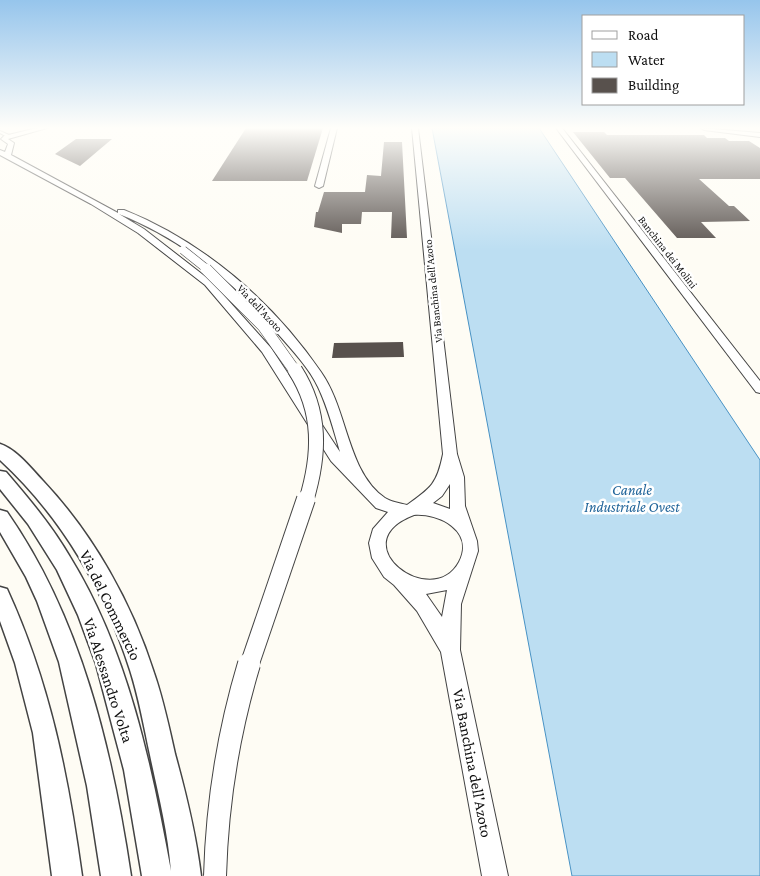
<svg xmlns="http://www.w3.org/2000/svg" width="760" height="876" font-family="'Crimson Pro',serif">
<style>
.water{fill:#bcdef2;stroke:#4892c4}
.building{fill:#58514d}
.lines{fill:none;stroke-linecap:round;stroke-linejoin:round}
.service-casing{stroke:#434343;stroke-width:2}
.minor-casing{stroke:#434343;stroke-width:2}
.tertiary-casing{stroke:#434343;stroke-width:3}
.service{fill:#fff;fill-rule:evenodd}
.minor{fill:#fff;fill-rule:evenodd}
.tertiary{fill:#fff;fill-rule:evenodd}
.minor-bridge-far4-casing{stroke:#434343;stroke-width:9;stroke-linecap:butt}
.minor-bridge-far3-casing{stroke:#434343;stroke-width:12;stroke-linecap:butt}
.minor-bridge-far2-casing{stroke:#434343;stroke-width:16;stroke-linecap:butt}
.minor-bridge-far1-casing{stroke:#434343;stroke-width:20;stroke-linecap:butt}
.minor-bridge-casing{stroke:#434343;stroke-width:24;stroke-linecap:butt}
.minor-bridge-far4{stroke:#fff;stroke-width:8}
.minor-bridge-far3{stroke:#fff;stroke-width:11}
.minor-bridge-far2{stroke:#fff;stroke-width:14}
.minor-bridge-far1{stroke:#fff;stroke-width:18}
.minor-bridge{stroke:#fff;stroke-width:22}
.labels{text-anchor:middle;stroke-width:5;stroke-linejoin:round;paint-order:stroke}
.far-street-label{font-size:11px;fill:#101010;stroke:#fff}
.water-label{font-size:15px;font-style:italic;fill:#21659a;stroke:#fff}
.near-street-label{font-size:16px;fill:#101010;stroke:#fff}
</style>
<rect width="100%" height="100%" fill="#fefcf4"/>
<polygon class="water" points="432,128 539,128 760,460 760,876 572,876"/>
<g class="building">
<polygon points="246,128 323,128 307,181 212,181"/>
<polygon points="573,132 604,132 607,135 704,135 707,138 725,138 729,141 749,141 760,148 760,179 699,179 729,206 734,206 750,221 701,222 716,238 677,238 625,178 610,178"/>
<polygon points="76,139 112,139 80,166 55,154"/>
<polygon points="384,142 402,142 407,238 391,238 392,212 362,212 361,224 342,224 342,233 314,227 316,212 318,212 324,192 365,192 367,175 381,176"/>
<polygon points="403,342 404,357 332,358 334,343"/>
</g>
<g class="lines">
<defs>
<polygon id="service" points="0,131 9,135 9,136 7,137 0,133"/>
<g id="minor">
<path d="M37,128H47L8,139L14,143L11,155L118,213V210H124C204,242 272,301 321,372C348,410 347,472 385,498C391,502 400,503 407,505C431,488 437,484 443,454L412,128H418L457,454L464,477L465,506L477,541L478,551L461,604L460,650L508,876H482L441,652L417,611L394,585L384,577L372,558L369,543L373,529L388,512L376,508L331,461L262,352L205,285L138,233L91,204L0,155V150L5,152L8,144L1,139L4,136ZM119,214C184,240 234,282 279,335C293,351 309,368 318,387C328,408 334,431 340,452L271,348L211,281L144,229ZM450,484V509L433,503L442,496ZM414,515C439,513 475,531 459,562C432,612 340,543 414,515ZM447,590L442,617L426,594Z"/>
<polygon points="331,128 337,128 323,186 319,188 315,186"/>
<polygon points="556,128 562,128 760,381 760,393 756,392"/>
<polygon points="701,128 760,133 760,137 704,130"/>
</g>
<g id="tertiary">
<path d="M0,444C16,449 31,468 43,481C93,534 132,603 154,673C163,699 169,727 175,754C186,794 196,834 201,876H142L124,770L96,664L78,615L57,570L28,524L0,489V471L6,472C30,500 52,526 70,557C128,651 151,764 171,871C168,832 158,793 150,755C144,727 139,698 130,670C105,591 61,516 0,460Z"/>
<path d="M0,510L7,512C81,618 112,749 131,876H101L87,786L59,662L37,601L26,577L0,532Z"/>
<path d="M0,587L7,589C50,683 68,775 82,876H52L33,733L15,663L0,621Z"/>
</g>
</defs>
<use href="#service" class="service-casing"/>
<use href="#minor" class="minor-casing"/>
<use href="#tertiary" class="tertiary-casing"/>
<use href="#service" class="service"/>
<use href="#minor" class="minor"/>
<use href="#tertiary" class="tertiary"/>
<defs>
<polyline id="minor-bridge-far4" points="183,250 208,270"/>
<polyline id="minor-bridge-far3" points="206,269 263,326 295,371"/>
<path id="minor-bridge-far2" d="M295,370C322,412 320,455 306,501"/>
<polyline id="minor-bridge-far1" points="249,666 306,499"/>
<path id="minor-bridge" d="M215,876C217,804 228,734 249,664"/>
</defs>
<use href="#minor-bridge-far4" class="minor-bridge-far4-casing"/>
<use href="#minor-bridge-far3" class="minor-bridge-far3-casing"/>
<use href="#minor-bridge-far2" class="minor-bridge-far2-casing"/>
<use href="#minor-bridge-far1" class="minor-bridge-far1-casing"/>
<use href="#minor-bridge" class="minor-bridge-casing"/>
<use href="#minor-bridge-far4" class="minor-bridge-far4"/>
<use href="#minor-bridge-far3" class="minor-bridge-far3"/>
<use href="#minor-bridge-far2" class="minor-bridge-far2"/>
<use href="#minor-bridge-far1" class="minor-bridge-far1"/>
<use href="#minor-bridge" class="minor-bridge"/>
</g>
<linearGradient id="sky" x2="0" y2="1"><stop stop-color="#96c5ec"/><stop offset="0.51" stop-color="#fffefa"/><stop offset="1" stop-color="#fffefa" stop-opacity="0"/></linearGradient>
<rect width="760" height="251" fill="url(#sky)"/>
<g class="labels">
<g class="far-street-label">
<text transform="translate(668 252) rotate(52)" y="4">Banchina dei Molini</text>
<text transform="translate(433 291) rotate(-96)" y="4">Via Banchina dell'Azoto</text>
<text transform="translate(260 308) rotate(47)" y="4">Via dell'Azoto</text>
</g>
<g class="water-label">
<text x="632" y="495">Canale<tspan x="632" dy="17">Industriale Ovest</tspan></text>
</g>
<g class="near-street-label">
<text transform="translate(111 605) rotate(64)" y="6">Via del Commercio</text>
<text transform="translate(109 680) rotate(72)" y="6">Via Alessandro Volta</text>
<text transform="translate(473 763) rotate(79)" y="6">Via Banchina dell'Azoto</text>
</g>
</g>
<rect x="582" y="15" width="162" height="90" fill="#ffffff" stroke="#9f9f9f"/>
<rect x="592" y="31" width="25" height="8" fill="#ffffff" stroke="#9f9f9f"/>
<text x="628" y="40" font-size="15" fill="#101010">Road</text>
<rect x="592" y="52" width="25" height="15" fill="#bcdef2" stroke="#9f9f9f"/>
<text x="628" y="65" font-size="15" fill="#101010">Water</text>
<rect x="592" y="78" width="25" height="15" fill="#58514d" stroke="#9f9f9f"/>
<text x="628" y="90" font-size="15" fill="#101010">Building</text>
</svg>
